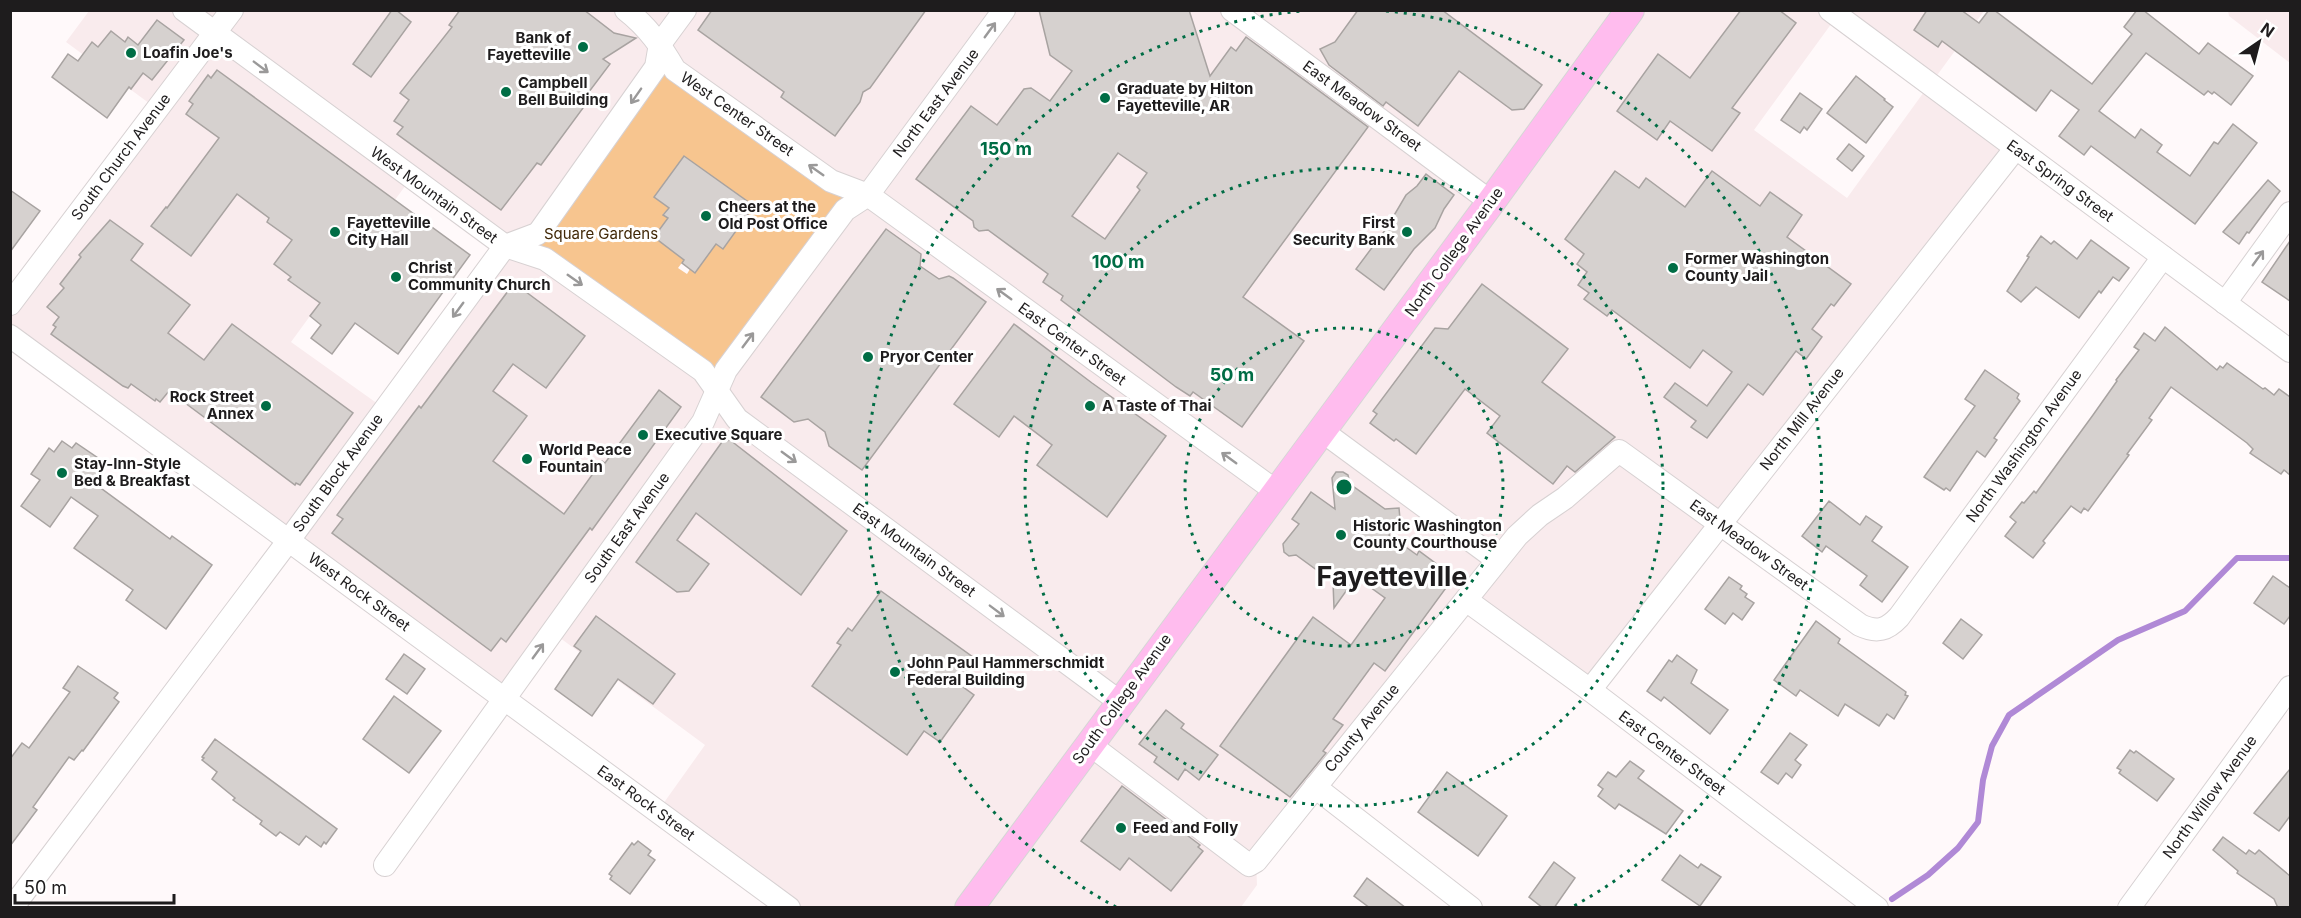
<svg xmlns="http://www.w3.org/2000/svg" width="2301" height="918" font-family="Inter,sans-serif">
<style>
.built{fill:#f9ebed;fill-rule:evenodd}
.green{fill:#f7c58f;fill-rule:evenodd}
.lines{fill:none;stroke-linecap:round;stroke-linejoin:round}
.stream{stroke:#b089d6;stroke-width:6}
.building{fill:#d6d1cf;stroke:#a8a3a1;stroke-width:1.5;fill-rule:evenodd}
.minor-casing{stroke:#d7d1d2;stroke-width:24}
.major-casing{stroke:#d6d6d6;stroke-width:30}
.minor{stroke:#fff;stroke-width:22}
.major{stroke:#ffbcee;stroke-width:28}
.oneway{stroke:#9a9999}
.ring{fill:none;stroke:#006d45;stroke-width:3;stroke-dasharray:3 6}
.poi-dot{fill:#006d45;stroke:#fff;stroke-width:2}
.labels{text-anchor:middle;stroke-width:6;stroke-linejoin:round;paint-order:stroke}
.poi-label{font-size:15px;font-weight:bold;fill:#1e1c1d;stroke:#fff;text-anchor:start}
.street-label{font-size:15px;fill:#1e1c1d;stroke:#fff}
.park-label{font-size:15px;fill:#402706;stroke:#fff}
.town-label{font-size:27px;font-weight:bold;fill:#1e1c1d;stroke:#fff}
.centre{fill:#006d45;stroke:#fff;stroke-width:3}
.ring-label{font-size:18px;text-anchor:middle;font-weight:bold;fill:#006d45;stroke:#fff;stroke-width:6;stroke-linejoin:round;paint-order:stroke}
</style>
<rect width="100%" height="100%" fill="#fff9fa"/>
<g class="built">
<path d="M89,11H1984L1930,85L2015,149L1590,690L1466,600L1256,861L1257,885L1241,907H789L658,811L705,745L552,632L503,698L11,336L10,304L157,109L66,42ZM1837,16L1929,85L1847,198L1754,130ZM675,70L845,210L703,371L537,234ZM411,178L504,247L385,409L291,342Z"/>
<polygon points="2228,11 2290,11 2290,63 2229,16"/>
</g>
<path class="green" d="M656,67L675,70L868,195L727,368L703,371L505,246L537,234ZM684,156L753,206L723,249L706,238L701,265L695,272L690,269L687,274L678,268L684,260L654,237L668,218L663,214L669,208L654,197Z"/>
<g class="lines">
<polyline class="stream" points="1892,899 1928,875 1958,848 1978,822 1983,780 1992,746 2009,715 2118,640 2185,611 2237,558 2290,558"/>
</g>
<g class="building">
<polygon points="392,10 396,10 411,22 371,77 353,64"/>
<polygon points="460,10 584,10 614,33 636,38 603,59 610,64 582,101 586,104 541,165 537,163 501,210 397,134 403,127 394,121 409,100 400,93 452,27 449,25"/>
<polygon points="712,10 926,10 870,88 863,92 860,102 835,136 781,97 784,92 698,30"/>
<path d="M1039,10H1189L1210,76L1231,47L1236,51L1246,37L1368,127L1243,297L1304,341L1242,427L1193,392L1190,396L1176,387L1061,300L1063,296L1043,282L1048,274L988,230L979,231L974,227L973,221L916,179L971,106L997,125L1024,89L1031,88L1050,101L1072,71L1050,55ZM1118,153L1147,173L1137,187L1140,190L1105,239L1072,216Z"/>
<polygon points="1358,10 1442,10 1542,85 1524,109 1512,110 1459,71 1418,126 1386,102 1383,106 1329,65 1320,49 1335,42"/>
<polygon points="1741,10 1779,10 1796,23 1732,108 1740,113 1712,151 1670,121 1657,140 1617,111 1658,54 1690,78"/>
<polygon points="1927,10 1961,10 1979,23 1989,10 1994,10 2092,84 2132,34 2124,27 2137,10 2143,10 2199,54 2208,43 2253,76 2231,105 2214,92 2212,94 2208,91 2204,95 2146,53 2099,111 2135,138 2141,129 2162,145 2157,152 2190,176 2214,142 2218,144 2233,124 2257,143 2195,224 2091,146 2084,155 2059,136 2079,110 2051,90 2036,111 1942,41 1938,47 1914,30"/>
<polygon points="157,20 184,40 152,80 143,73 131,89 129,87 107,118 52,77 68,54 78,61 92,42 98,47 111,31 125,42 128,37 138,45"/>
<polygon points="217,70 470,255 398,354 355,323 332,354 311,338 321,325 310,316 320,303 288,280 291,277 274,264 292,240 267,222 269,218 237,194 191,256 151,226 166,207 167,208 219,138 186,114 193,104 189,101 208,75 211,78"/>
<polygon points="1856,76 1885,99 1884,100 1893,107 1866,143 1827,113"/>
<polygon points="1800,93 1822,109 1807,130 1804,127 1800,133 1781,120"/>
<polygon points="1849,144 1864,156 1852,171 1837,159"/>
<polygon points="684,156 754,206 723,249 716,244 695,273 682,263 684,260 654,237 668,218 663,215 669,208 654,197"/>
<polygon points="1615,171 1639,188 1646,178 1685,207 1712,171 1760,206 1770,192 1802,215 1787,237 1851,284 1834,306 1831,304 1812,329 1822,337 1806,359 1796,351 1763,395 1748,384 1707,438 1691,427 1696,421 1664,397 1675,383 1707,406 1732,372 1703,350 1690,368 1612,310 1607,316 1584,299 1589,293 1578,285 1587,272 1577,264 1584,254 1565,239"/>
<polygon points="1426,174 1454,195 1444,209 1435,228 1414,249 1384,290 1356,269 1386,229 1406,195 1417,186"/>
<polygon points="2268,180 2280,191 2249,233 2247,232 2239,244 2223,232"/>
<polygon points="10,190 40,211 10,252"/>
<polygon points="110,220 143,244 131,260 190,305 168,333 204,360 232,324 353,413 300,485 296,483 295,485 169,391 160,402 156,399 155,401 131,384 128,388 123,386 51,334 56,327 53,325 59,317 47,307 64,288 60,284 81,257 79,255"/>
<polygon points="886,229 921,254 920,266 939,279 949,276 953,278 986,302 862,470 829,446 825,432 808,419 794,422 761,397"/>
<polygon points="2041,236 2051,244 2054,241 2077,259 2091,240 2129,268 2119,281 2113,277 2101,293 2099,291 2079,318 2036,287 2021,302 2007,291 2029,257 2027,256"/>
<polygon points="2290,241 2290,301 2262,282"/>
<polygon points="514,283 585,336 546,388 513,364 493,391 527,416 493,461 564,514 602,461 605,463 659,390 681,407 592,530 590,528 506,642 501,638 491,651 332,533 343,519 337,515 419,406 421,408"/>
<polygon points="1482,284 1568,349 1542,382 1615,437 1575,472 1567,466 1553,484 1487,433 1500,416 1465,389 1416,454 1396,439 1394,441 1370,423 1377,414 1373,411 1435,328 1448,329"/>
<polygon points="1014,324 1092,383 1166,436 1107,517 1037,465 1052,445 1014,416 999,437 954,404"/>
<polygon points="2165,327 2217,370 2220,366 2223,368 2227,363 2263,389 2265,388 2274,395 2279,389 2290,397 2290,475 2284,470 2281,474 2250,453 2253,449 2247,443 2171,387 2149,418 2152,420 2127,454 2129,455 2088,511 2084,508 2081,513 2071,506 2043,541 2045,543 2033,558 2005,536 2016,522 2010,517 2022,502 2024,503 2034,491 2036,493 2093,415 2117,381 2116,380 2139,350 2134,347 2144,333 2155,341"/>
<polygon points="1985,370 2019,394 2017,398 2020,401 1994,438 1997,440 1985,457 1977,451 1950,491 1946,488 1944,490 1924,477 1975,406 1965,399"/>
<polygon points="730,440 847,531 801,595 696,513 677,540 709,564 689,591 677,592 636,562 722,442"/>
<polygon points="62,441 72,448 76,443 98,458 93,465 102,472 94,483 170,539 172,536 212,565 166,629 126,600 133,590 74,548 98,516 71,497 50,527 21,506 40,480 31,474 49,448 54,452"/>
<polygon points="1336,472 1343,472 1348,475 1350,484 1385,509 1399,508 1400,519 1389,535 1417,555 1419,551 1454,577 1385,671 1374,663 1333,719 1343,725 1323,751 1326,753 1290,797 1220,746 1313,617 1351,645 1385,598 1356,577 1334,608 1333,582 1296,555 1289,556 1284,552 1283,544 1299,524 1292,519 1311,492 1335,509 1332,478"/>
<polygon points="1829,501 1860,525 1866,516 1882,527 1872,541 1908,567 1882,602 1860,585 1867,576 1826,546 1822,552 1802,536"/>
<polygon points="2273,576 2290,588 2290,616 2284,624 2254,603"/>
<polygon points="1729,577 1742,586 1740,589 1747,594 1745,597 1754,603 1742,620 1733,613 1725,624 1705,609"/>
<polygon points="881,591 977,660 959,684 974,695 940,742 924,731 907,755 812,686 841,645 837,643 848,628 852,631"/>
<polygon points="596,616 675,674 653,704 618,679 592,716 555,689 581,651 574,646"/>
<polygon points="1961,619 1982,635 1963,659 1943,643"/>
<polygon points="1816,621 1840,639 1838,643 1906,692 1905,695 1908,696 1894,719 1887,714 1879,726 1845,704 1838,716 1800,690 1796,696 1774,680"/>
<polygon points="404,654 425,669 407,694 386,679"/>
<polygon points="1677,655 1697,670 1691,683 1728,710 1710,734 1664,697 1661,701 1647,691 1669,660 1672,662"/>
<polygon points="78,666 118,693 114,698 119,702 83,751 82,750 74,760 69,757 33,807 37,810 10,846 10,759 22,743 29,748 70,692 63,688"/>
<polygon points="394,696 441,731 409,773 363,739"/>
<polygon points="1166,710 1184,724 1181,728 1218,755 1199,780 1185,769 1178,780 1154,762 1157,757 1139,744"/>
<polygon points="1790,733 1807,745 1795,760 1801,765 1792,778 1786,773 1778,784 1761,772"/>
<polygon points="215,739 337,829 326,844 324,842 321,847 306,836 299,845 280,832 276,836 260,824 262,821 233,800 235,798 212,779 217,772 202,760 204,758 202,757"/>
<polygon points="2130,750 2134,753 2136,751 2174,779 2157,801 2119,773 2121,770 2117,768"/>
<polygon points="1630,761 1644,771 1638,778 1683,811 1666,834 1619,804 1615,809 1598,796 1603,789 1598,785 1608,772 1616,777"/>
<polygon points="2290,769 2290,816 2279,831 2254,813"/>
<polygon points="1447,772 1507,816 1478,856 1418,812"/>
<polygon points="1122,786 1200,845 1198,847 1203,851 1171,891 1129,858 1120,870 1081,841"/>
<polygon points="2223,837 2246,854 2249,850 2255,854 2259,850 2290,876 2290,908 2278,908 2274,899 2237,873 2238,871 2213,850"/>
<polygon points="638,841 651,851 648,855 655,860 630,894 610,879 612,876 609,874 632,843 634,845"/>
<polygon points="1680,855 1698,868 1701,864 1721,877 1700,906 1662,880"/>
<polygon points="1554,862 1575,878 1554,908 1543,908 1529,897"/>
<polygon points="1367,878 1406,908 1370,908 1354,896"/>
</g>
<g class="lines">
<defs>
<g id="minor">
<polyline points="184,10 505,246 545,259 703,371 737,419 1120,702"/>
<path d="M626,10C648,27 661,46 675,70L831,181L868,195L1277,492"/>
<polyline points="1232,10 1491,202"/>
<polyline points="1830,10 2290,351"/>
<polyline points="2225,303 2290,213"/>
<polyline points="10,304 232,10"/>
<polyline points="10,336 789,908"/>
<polyline points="1322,431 1496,559"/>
<polyline points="1466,600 1590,690 1877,908"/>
<polyline points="1590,690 2015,149"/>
<path d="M1089,744L1249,865L1256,861L1517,536L1540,515L1565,498L1619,451L1860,625C1877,633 1887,630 1899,617L2163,257"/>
<polyline points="1315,787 1471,908"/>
<polyline points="385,865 703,422 726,370 845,210 868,195 1004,10"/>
<polyline points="12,908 289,540 505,246 537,234 540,231 656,67 660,44 685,10"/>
<polyline points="2129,908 2290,687"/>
</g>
<polyline id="major" points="969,908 1491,202 1630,10"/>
</defs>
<use href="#minor" class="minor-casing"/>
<use href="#major" class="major-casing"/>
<use href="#minor" class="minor"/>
<use href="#major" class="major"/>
</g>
<defs><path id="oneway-shaft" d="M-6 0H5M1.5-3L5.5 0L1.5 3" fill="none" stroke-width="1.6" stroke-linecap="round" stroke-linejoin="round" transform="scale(1.5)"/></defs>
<g class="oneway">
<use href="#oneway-shaft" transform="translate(990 30) rotate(-54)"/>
<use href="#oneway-shaft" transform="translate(261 67) rotate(37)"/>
<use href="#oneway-shaft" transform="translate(636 96) rotate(125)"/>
<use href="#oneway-shaft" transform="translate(816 170) rotate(-145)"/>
<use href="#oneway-shaft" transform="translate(2258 258) rotate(-54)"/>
<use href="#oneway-shaft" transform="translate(575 280) rotate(35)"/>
<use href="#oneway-shaft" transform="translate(1004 294) rotate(-144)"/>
<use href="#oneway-shaft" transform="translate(458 310) rotate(126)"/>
<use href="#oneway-shaft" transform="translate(748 340) rotate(-53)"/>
<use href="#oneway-shaft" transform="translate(789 457) rotate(36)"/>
<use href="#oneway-shaft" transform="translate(1229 458) rotate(-144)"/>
<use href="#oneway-shaft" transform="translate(997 611) rotate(37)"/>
<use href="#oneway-shaft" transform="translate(538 651) rotate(-54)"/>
</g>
<g class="ring">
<circle cx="1344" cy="487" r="159"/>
<circle cx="1344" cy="487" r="319"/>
<path d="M1116 907A478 478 0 0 1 1302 11M1386 11A478 478 0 0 1 1572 907"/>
</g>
<g class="poi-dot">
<circle cx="583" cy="47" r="6"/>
<circle cx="131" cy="53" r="6"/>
<circle cx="506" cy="92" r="6"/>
<circle cx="1105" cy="98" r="6"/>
<circle cx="706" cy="216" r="6"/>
<circle cx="335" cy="232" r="6"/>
<circle cx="1407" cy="232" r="6"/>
<circle cx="1673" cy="268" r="6"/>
<circle cx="396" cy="277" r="6"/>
<circle cx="868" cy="357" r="6"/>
<circle cx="266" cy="406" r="6"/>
<circle cx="1090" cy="406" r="6"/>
<circle cx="643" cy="435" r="6"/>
<circle cx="527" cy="459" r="6"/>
<circle cx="62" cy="473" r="6"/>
<circle cx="1341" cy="535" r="6"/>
<circle cx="895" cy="672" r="6"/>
<circle cx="1121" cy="828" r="6"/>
</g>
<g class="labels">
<g class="poi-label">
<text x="571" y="43" text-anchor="end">Bank of<tspan x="571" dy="17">Fayetteville</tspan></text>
<text x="143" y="58">Loafin Joe's</text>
<text x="518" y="88">Campbell<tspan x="518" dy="17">Bell Building</tspan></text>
<text x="1117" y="94">Graduate by Hilton<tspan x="1117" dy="17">Fayetteville, AR</tspan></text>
<text x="718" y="212">Cheers at the<tspan x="718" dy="17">Old Post Office</tspan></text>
<text x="347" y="228">Fayetteville<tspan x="347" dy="17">City Hall</tspan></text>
<text x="1395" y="228" text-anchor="end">First<tspan x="1395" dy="17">Security Bank</tspan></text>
<text x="1685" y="264">Former Washington<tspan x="1685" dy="17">County Jail</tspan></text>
<text x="408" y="273">Christ<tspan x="408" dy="17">Community Church</tspan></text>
<text x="880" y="362">Pryor Center</text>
<text x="254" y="402" text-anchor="end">Rock Street<tspan x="254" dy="17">Annex</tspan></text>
<text x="1102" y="411">A Taste of Thai</text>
<text x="655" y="440">Executive Square</text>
<text x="539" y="455">World Peace<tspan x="539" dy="17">Fountain</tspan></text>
<text x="74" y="469">Stay-Inn-Style<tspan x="74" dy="17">Bed &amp; Breakfast</tspan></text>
<text x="1353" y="531">Historic Washington<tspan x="1353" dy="17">County Courthouse</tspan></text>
<text x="907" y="668">John Paul Hammerschmidt<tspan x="907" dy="17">Federal Building</tspan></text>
<text x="1133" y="833">Feed and Folly</text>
</g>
<g class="street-label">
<text transform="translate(936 103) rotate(-53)" y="5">North East Avenue</text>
<text transform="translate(1362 106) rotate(36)" y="5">East Meadow Street</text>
<text transform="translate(737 114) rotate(35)" y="5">West Center Street</text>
<text transform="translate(121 157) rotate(-53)" y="5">South Church Avenue</text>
<text transform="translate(2060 181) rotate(36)" y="5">East Spring Street</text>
<text transform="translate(434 195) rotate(36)" y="5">West Mountain Street</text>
<text transform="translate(1454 252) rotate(-54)" y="5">North College Avenue</text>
<text transform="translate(1072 344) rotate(36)" y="5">East Center Street</text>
<text transform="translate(1802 419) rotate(-52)" y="5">North Mill Avenue</text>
<text transform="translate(2024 446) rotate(-54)" y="5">North Washington Avenue</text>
<text transform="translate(338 473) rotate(-54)" y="5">South Block Avenue</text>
<text transform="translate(627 528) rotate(-54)" y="5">South East Avenue</text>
<text transform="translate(1749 545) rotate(36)" y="5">East Meadow Street</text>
<text transform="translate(914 550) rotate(36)" y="5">East Mountain Street</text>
<text transform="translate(359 592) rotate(36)" y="5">West Rock Street</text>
<text transform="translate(1122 699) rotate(-54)" y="5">South College Avenue</text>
<text transform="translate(1362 728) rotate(-51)" y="5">County Avenue</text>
<text transform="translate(1672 753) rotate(37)" y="5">East Center Street</text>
<text transform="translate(2210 797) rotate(-54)" y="5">North Willow Avenue</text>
<text transform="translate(646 803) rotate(36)" y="5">East Rock Street</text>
</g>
<g class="park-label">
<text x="601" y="239">Square Gardens</text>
</g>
<g class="town-label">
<text x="1392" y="586">Fayetteville</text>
</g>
</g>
<circle cx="1344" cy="487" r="9" class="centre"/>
<g class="ring-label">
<text x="1006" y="155">150 m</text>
<text x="1118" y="268">100 m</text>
<text x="1232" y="381">50 m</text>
</g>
<rect width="2301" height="918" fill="none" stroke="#1e1c1d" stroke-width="24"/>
<g transform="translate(2259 42) rotate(35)" stroke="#ffffff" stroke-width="4.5" paint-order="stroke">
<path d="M0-4.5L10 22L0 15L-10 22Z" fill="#1e1c1d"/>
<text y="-9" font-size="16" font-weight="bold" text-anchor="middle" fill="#1e1c1d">N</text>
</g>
<path d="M15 894v9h159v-9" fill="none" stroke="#1e1c1d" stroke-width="3"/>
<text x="24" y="894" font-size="18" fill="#1e1c1d" stroke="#ffffff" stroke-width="4.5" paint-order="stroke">50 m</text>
</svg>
